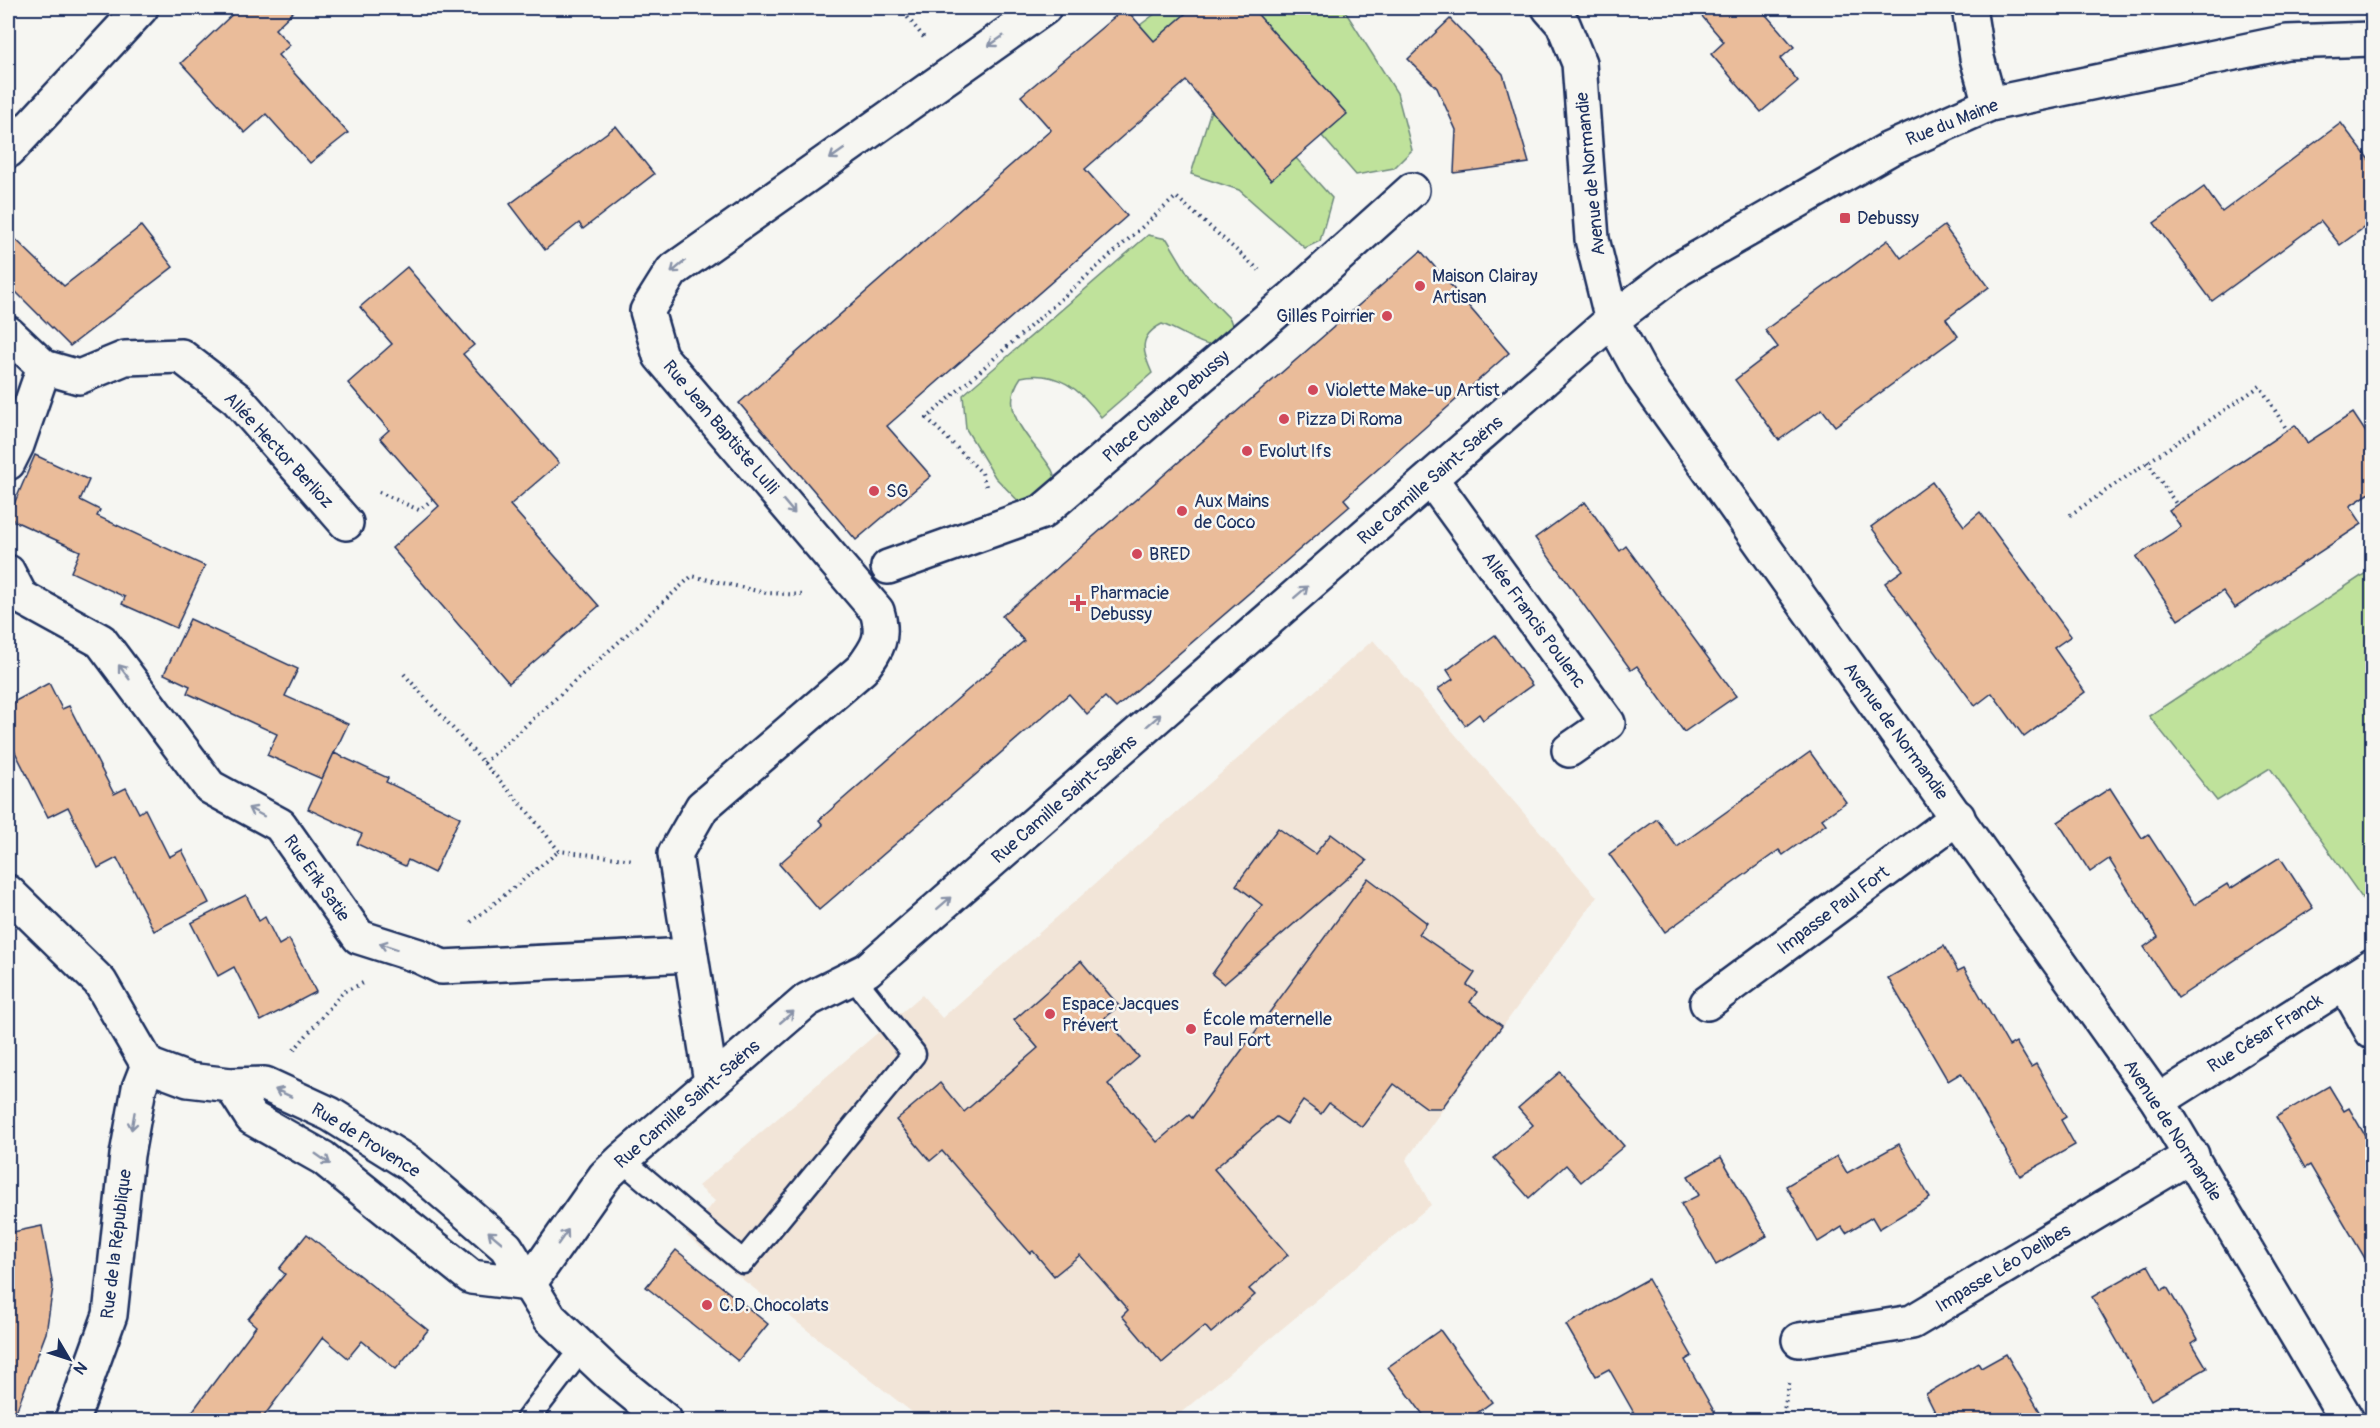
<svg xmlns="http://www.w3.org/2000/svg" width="2380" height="1428" font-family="Pangolin,sans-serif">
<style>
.built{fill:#f2e5d8}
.green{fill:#bfe29b;stroke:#6d887c;stroke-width:1.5}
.building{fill:#eabc9a;stroke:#1b2f5e;stroke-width:1.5}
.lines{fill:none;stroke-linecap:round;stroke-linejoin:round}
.lane-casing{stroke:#1b2f5e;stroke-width:27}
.street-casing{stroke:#1b2f5e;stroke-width:38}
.secondary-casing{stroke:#1b2f5e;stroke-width:38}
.path{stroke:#1b2f5e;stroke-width:4;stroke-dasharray:1.5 4.5;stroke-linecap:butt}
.lane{stroke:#f6f6f2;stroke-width:22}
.street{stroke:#f6f6f2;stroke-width:33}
.secondary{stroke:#f6f6f2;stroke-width:33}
.oneway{stroke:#8892a8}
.poi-dot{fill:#d1495b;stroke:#f6f6f2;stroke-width:2}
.labels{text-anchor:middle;stroke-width:5;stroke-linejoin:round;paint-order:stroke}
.street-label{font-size:18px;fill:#1b2f5e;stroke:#f6f6f2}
.poi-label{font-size:18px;fill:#1b2f5e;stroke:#f6f6f2;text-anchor:start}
</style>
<rect width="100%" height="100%" fill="#f6f6f2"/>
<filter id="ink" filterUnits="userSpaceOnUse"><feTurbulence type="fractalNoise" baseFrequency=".0167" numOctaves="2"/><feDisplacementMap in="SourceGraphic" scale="12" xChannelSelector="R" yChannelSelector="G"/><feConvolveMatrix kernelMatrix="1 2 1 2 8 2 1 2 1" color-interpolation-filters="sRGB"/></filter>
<g filter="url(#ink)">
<polygon class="built" points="1373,640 1597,897 1406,1160 1431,1205 1172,1420 922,1420 687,1236 715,1201 698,1186 922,995 942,1018"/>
<g class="green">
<polygon points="1163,8 1192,8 1154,41 1140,25"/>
<polygon points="1252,8 1343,8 1397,93 1412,150 1394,168 1356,175 1322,136 1346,114"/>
<polygon points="1211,110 1296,158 1332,198 1320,241 1305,248 1239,190 1191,174"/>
<path d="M1148,235L1167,239L1191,279L1230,319L1236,336L1224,348C1201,347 1184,332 1162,324C1138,336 1142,351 1152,373L1101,417C1081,389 1056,370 1021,377C995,414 1035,441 1052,470C1055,476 1057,485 1059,492L1028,511L995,477L966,429L963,395Z"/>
<polygon points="2372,569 2372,912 2270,768 2217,801 2149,716"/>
</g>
<g class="building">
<polygon points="239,8 297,8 275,29 290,45 278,55 348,133 310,163 266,114 245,133 181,63"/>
<polygon points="1125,8 1154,41 1192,8 1252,8 1347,114 1271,180 1186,81 1085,169 1127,216 887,426 931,476 856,540 739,403 1051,130 1021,96"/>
<polygon points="1695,8 1760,8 1794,47 1780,59 1798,81 1761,112 1711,54 1724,42"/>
<polygon points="1450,19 1503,74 1529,163 1454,173 1456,130 1437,88 1408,59"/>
<polygon points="2341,123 2373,165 2373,221 2340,245 2321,221 2212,301 2154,223 2204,187 2222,212"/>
<polygon points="616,126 654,174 583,229 579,223 545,250 510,204"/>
<polygon points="141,226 173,267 70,346 8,284 8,232 64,286"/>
<polygon points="1944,226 1989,287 1946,319 1958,336 1835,426 1822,409 1779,440 1735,380 1778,347 1765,330 1888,240 1901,258"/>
<polygon points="1421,251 1509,353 1344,499 1350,506 1116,708 1105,697 1087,714 1069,694 819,910 779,864 823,825 819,820 1024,641 1002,616"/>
<polygon points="407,267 474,345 463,354 559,463 510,505 599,606 509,683 392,548 439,506 380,438 389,430 348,383 392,344 360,307"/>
<polygon points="2353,413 2373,443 2373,491 2350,506 2362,524 2235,608 2223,591 2178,620 2136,557 2181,527 2169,510 2295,425 2307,443"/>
<polygon points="35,455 89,480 80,500 100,510 97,516 205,566 176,628 122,604 125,597 71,572 80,551 8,518"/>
<polygon points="1932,482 1964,526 1980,512 2071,636 2054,648 2085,692 2024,737 1992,693 1975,706 1885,583 1903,570 1871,527"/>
<polygon points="1585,502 1620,551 1626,546 1736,696 1684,732 1637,666 1631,670 1535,538"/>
<polygon points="190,619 298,669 285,696 348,724 322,779 267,755 277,734 187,693 190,686 164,674"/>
<polygon points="1495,635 1532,685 1483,720 1479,714 1465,725 1438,689 1453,679 1447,670"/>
<polygon points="49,683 62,709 69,706 114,794 126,788 139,813 145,809 169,857 182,850 209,903 154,931 117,858 98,868 68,807 48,817 8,738 8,705"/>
<polygon points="1810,752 1846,802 1822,819 1826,824 1783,855 1779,850 1665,932 1609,854 1657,819 1677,847"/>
<polygon points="334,753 388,778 386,782 460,817 434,873 408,860 405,866 357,844 362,834 308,809"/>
<polygon points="2110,788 2142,838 2148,834 2194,905 2227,884 2230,889 2280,857 2313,908 2178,998 2144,947 2158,937 2109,859 2090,872 2058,822"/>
<polygon points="1278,828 1315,854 1331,834 1367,861 1224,984 1212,974 1262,905 1236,885"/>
<polygon points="1368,878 1427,923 1419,934 1475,973 1467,985 1477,992 1470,1002 1502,1026 1442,1108 1427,1108 1394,1084 1362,1127 1329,1103 1321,1114 1303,1101 1287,1124 1276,1117 1214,1169 1288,1255 1249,1289 1255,1295 1211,1333 1205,1326 1162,1363 1122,1316 1128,1310 1080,1255 1054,1276 1033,1251 1030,1253 942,1151 930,1161 896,1120 940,1083 964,1112 1038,1048 1014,1020 1081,961 1119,1006 1105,1017 1139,1057 1108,1084 1157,1142 1189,1115 1192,1118"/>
<polygon points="246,895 259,921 265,917 279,945 289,939 316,992 261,1021 234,967 218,976 191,923"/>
<polygon points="1944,946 1958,971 1964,968 2009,1046 2016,1042 2031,1067 2036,1064 2066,1117 2061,1120 2075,1145 2020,1176 1961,1073 1948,1081 1888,978"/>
<polygon points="1560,1072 1624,1146 1581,1182 1566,1165 1529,1198 1494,1158 1533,1125 1518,1108"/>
<polygon points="2329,1086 2344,1111 2349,1108 2373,1149 2373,1272 2310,1165 2305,1168 2276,1117"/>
<polygon points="1899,1144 1930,1198 1879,1229 1872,1217 1846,1233 1842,1227 1818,1242 1786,1186 1837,1156 1847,1173"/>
<polygon points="1721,1157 1767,1236 1716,1265 1681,1204 1699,1195 1688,1176"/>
<polygon points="42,1226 53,1287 46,1333 13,1420 8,1420 8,1233"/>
<polygon points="307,1234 428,1330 396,1369 362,1341 348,1358 323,1337 261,1420 186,1420 256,1326 248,1319 285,1274 279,1269"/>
<polygon points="676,1250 768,1324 738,1361 646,1287"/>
<polygon points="2148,1265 2162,1290 2167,1287 2198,1339 2192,1343 2207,1368 2151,1400 2092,1297"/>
<polygon points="1648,1279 1692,1356 1685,1360 1719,1420 1638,1420 1609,1369 1596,1376 1566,1325"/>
<polygon points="1440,1330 1492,1402 1467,1420 1427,1420 1388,1367"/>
<polygon points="2006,1354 2045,1420 1939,1420 1926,1394 1978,1363 1981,1368"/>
</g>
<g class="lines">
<defs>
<g id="lane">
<polyline points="622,1160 743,1262 914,1054 853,977"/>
<polyline points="527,1420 582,1348"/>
</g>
<g id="street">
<polyline points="1549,8 1563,24 1579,63 1592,239 1612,320 1643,377 2158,1101 2347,1420"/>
<polyline points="1969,8 1977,58 1990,104"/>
<polyline points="8,333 44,367 79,377 125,358 181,356 237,399 346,523"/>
<polyline points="8,463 17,445 44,367"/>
<polyline points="1431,479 1608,723 1569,750"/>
<polyline points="888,567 1042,512 1291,299 1412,190"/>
<polyline points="8,572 21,597 101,641 210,787 280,825 359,937 419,956 442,967 690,955"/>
<polyline points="2345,984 2372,1032"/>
<polyline points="1707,1003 1958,817"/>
<polyline points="148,1065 188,1080 231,1085 265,1084 330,1114 410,1164 506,1247 550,1318 610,1375 665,1420"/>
<path d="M711,1082L675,854L702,807L862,669C878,647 885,638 877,611L660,356L647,311L672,271L1044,8"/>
<polyline points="231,1085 252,1118 323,1158 471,1277 529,1284"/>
<polyline points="2158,1101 2372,966"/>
<polyline points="529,1284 605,1176 622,1160 807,1000 867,970 1612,320 1679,269 1889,149 1990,104 2287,42 2372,39"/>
<polyline points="1799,1340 1912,1322 2192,1155"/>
</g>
<g id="secondary">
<polyline points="8,151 141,8"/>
<polyline points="8,892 100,982 148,1065 139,1088 127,1155 110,1315 72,1420"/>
</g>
</defs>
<use href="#lane" class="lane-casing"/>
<use href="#street" class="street-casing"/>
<use href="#secondary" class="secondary-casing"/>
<g class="path">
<polyline points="900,8 925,39"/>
<polyline points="2147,462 2177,505"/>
<polyline points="986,486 982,473 927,418 1176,197 1259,270"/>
<polyline points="379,492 419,510 433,499"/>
<polyline points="2070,515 2260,386 2287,430"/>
<polyline points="404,674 528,812 559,851 634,860"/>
<polyline points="484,763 692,576 766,593 805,595"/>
<polyline points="471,922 559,851"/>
<polyline points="294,1050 343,992 363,983"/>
<polyline points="1782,1420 1790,1380"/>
</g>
<use href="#lane" class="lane"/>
<use href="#street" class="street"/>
<use href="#secondary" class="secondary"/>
</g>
<defs><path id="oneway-shaft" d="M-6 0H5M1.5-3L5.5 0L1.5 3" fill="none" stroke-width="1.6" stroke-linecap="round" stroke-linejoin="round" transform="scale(1.5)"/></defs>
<g class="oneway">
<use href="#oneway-shaft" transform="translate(996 41) rotate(145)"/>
<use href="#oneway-shaft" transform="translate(837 154) rotate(145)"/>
<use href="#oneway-shaft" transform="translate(678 267) rotate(140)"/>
<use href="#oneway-shaft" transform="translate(789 507) rotate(50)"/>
<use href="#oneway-shaft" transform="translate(1301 592) rotate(-41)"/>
<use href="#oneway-shaft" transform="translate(124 672) rotate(-127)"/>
<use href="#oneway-shaft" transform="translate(1154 720) rotate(-41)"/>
<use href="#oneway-shaft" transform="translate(256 812) rotate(-152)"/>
<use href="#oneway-shaft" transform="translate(944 903) rotate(-41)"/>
<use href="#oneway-shaft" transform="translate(388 946) rotate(-162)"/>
<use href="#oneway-shaft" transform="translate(787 1017) rotate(-40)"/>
<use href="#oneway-shaft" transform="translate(283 1093) rotate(-156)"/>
<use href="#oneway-shaft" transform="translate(133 1121) rotate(100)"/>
<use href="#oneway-shaft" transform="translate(323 1159) rotate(35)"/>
<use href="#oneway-shaft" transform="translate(495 1237) rotate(-140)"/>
<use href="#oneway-shaft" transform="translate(563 1237) rotate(-55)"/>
</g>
</g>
<g class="poi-dot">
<rect x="1839" y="212" width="12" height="12" rx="3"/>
<circle cx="1420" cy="286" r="6"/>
<circle cx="1387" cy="316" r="6"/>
<circle cx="1313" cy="390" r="6"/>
<circle cx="1284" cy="419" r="6"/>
<circle cx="1247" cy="451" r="6"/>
<circle cx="874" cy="491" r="6"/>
<circle cx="1182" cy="511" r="6"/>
<circle cx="1137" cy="554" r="6"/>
<path d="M1075 594h6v6h6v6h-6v6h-6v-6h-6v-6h6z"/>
<circle cx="1050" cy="1014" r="6"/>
<circle cx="1191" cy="1029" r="6"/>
<circle cx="707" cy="1305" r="6"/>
</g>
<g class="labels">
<g class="street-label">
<text transform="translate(1952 122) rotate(-22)" y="6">Rue du Maine</text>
<text transform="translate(1590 174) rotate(-96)" y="6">Avenue de Normandie</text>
<text transform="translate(1166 406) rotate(-41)" y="6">Place Claude Debussy</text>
<text transform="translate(721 427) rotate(50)" y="6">Rue Jean Baptiste Lulli</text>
<text transform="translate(279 450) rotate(47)" y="6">Allée Hector Berlioz</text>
<text transform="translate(1430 480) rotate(-41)" y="6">Rue Camille Saint-Saëns</text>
<text transform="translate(1534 620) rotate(54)" y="6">Allée Francis Poulenc</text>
<text transform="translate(1896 731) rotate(54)" y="6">Avenue de Normandie</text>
<text transform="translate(1064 799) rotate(-41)" y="6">Rue Camille Saint-Saëns</text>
<text transform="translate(317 878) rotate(55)" y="6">Rue Erik Satie</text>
<text transform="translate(1833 910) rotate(-37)" y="6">Impasse Paul Fort</text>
<text transform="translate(2265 1033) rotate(-32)" y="6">Rue César Franck</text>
<text transform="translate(687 1104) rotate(-41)" y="6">Rue Camille Saint-Saëns</text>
<text transform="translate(2173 1130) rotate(57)" y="6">Avenue de Normandie</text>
<text transform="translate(366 1140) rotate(32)" y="6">Rue de Provence</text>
<text transform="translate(116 1244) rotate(-83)" y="6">Rue de la République</text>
<text transform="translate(2003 1268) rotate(-31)" y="6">Impasse Léo Delibes</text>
</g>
<g class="poi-label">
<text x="1857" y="224">Debussy</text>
<text x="1432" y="282">Maison Clairay<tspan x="1432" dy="21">Artisan</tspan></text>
<text x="1375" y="322" text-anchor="end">Gilles Poirrier</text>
<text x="1325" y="396">Violette Make-up Artist</text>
<text x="1296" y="425">Pizza Di Roma</text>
<text x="1259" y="457">Evolut Ifs</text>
<text x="886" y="497">SG</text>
<text x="1194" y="507">Aux Mains<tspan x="1194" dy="21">de Coco</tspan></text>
<text x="1149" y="560">BRED</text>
<text x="1090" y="599">Pharmacie<tspan x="1090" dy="21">Debussy</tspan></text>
<text x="1062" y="1010">Espace Jacques<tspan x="1062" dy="21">Prévert</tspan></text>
<text x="1203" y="1025">École maternelle<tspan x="1203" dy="21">Paul Fort</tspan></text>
<text x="719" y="1311">C.D. Chocolats</text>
</g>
</g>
<rect width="2380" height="1428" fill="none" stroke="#f6f6f2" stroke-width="30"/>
<rect x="15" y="15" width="2350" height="1398" fill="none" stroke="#1b2f5e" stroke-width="2" filter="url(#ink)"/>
<g transform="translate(69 1359) rotate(129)" stroke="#f6f6f2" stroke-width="4.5" paint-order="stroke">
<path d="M0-4.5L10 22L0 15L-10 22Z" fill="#1b2f5e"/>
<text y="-9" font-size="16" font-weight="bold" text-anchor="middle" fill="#1b2f5e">N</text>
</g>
</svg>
